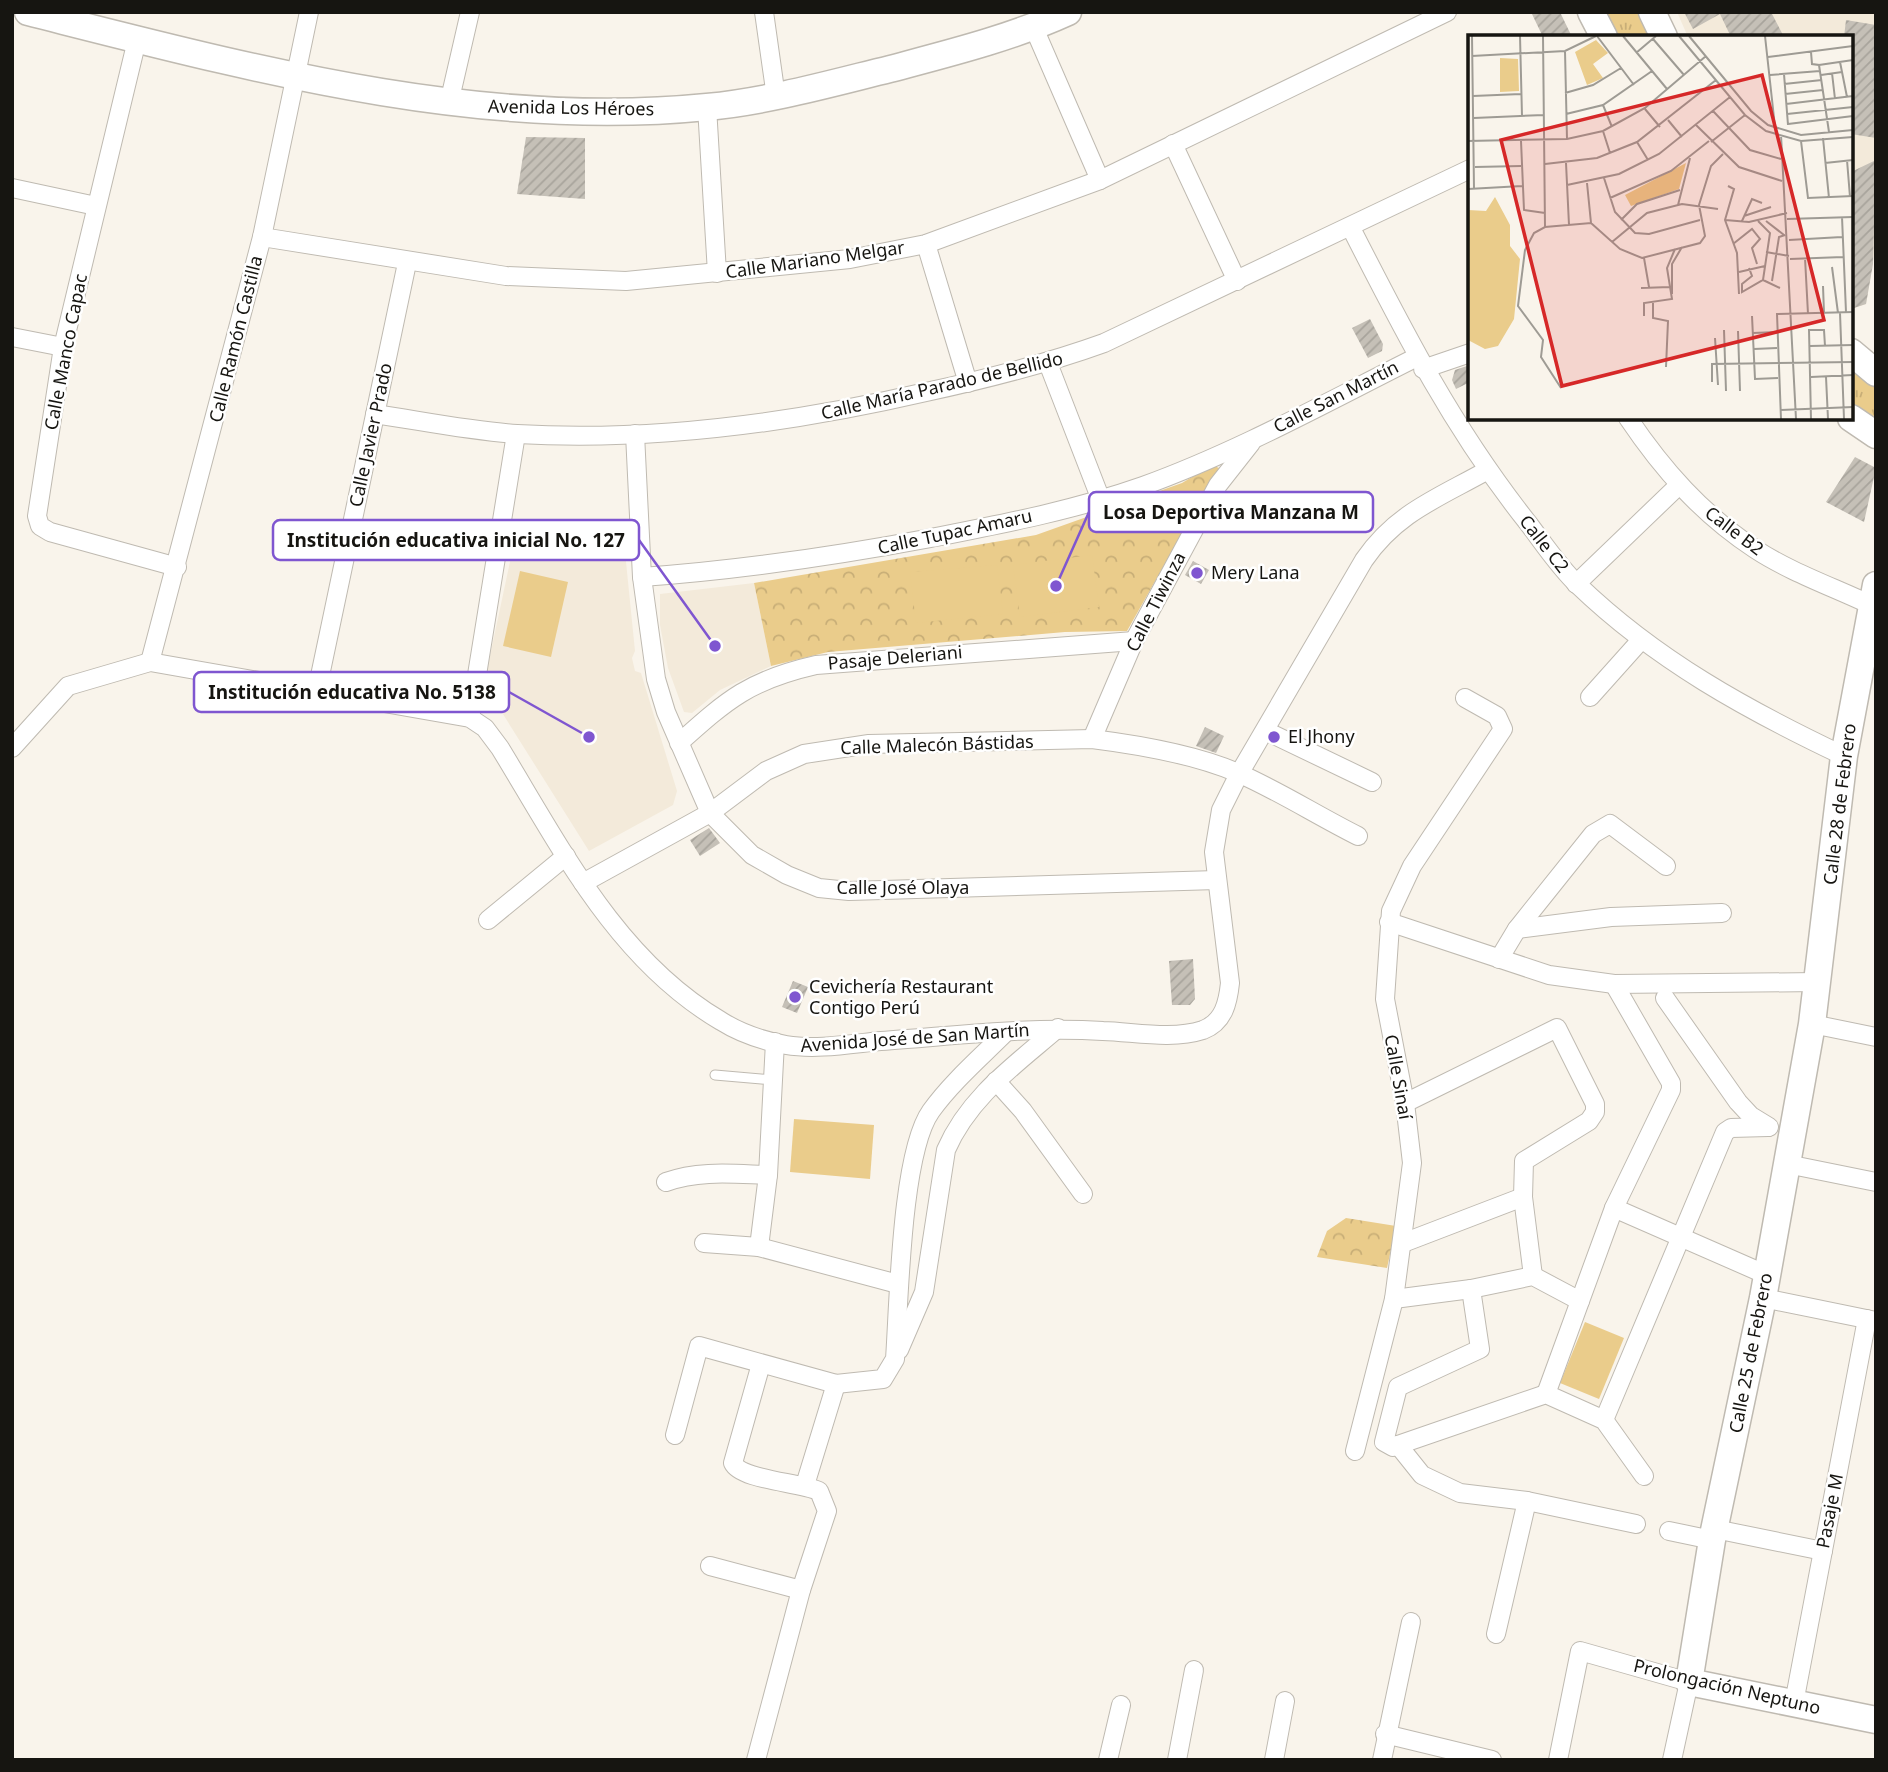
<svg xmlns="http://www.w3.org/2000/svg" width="1888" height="1772" font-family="'Noto Sans',sans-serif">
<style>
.built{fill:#f3eada}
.grass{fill:url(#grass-tufts)}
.park{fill:url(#park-crowns)}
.garden{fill:#eacc8b}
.building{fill:url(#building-hatch)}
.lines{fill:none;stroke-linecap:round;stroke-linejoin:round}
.lane-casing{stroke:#bfbab1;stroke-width:11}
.street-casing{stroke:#bfbab1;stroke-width:20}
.secondary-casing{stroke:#bfbab1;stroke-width:29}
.lane{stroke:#fff;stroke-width:9}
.street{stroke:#fff;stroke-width:18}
.secondary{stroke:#fff;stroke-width:26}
.poi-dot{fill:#7f56d0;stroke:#fff;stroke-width:2.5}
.labels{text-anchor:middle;stroke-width:5;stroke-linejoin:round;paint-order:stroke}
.street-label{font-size:18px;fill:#161511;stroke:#fff}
.poi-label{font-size:18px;fill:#161511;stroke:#fff;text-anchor:start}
.inset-road{fill:none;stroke:#9e9b94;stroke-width:2}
.view{fill:#d62828;fill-opacity:0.15;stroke:#d62828;stroke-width:3.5}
.inset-edge{fill:none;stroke:#161511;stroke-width:3.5}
.leader{fill:none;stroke:#7f56d0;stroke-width:2.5}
.callout-dot{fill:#7f56d0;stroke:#fff;stroke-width:2.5}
.callout{fill:#fff;stroke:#7f56d0;stroke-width:2.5}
.callout-label{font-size:19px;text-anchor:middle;font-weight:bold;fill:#161511}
</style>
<defs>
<pattern id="grass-tufts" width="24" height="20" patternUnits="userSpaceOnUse" patternTransform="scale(1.75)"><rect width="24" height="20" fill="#eacc8b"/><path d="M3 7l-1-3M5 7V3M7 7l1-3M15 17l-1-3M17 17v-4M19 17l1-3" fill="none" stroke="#c8ae77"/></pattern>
<pattern id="park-crowns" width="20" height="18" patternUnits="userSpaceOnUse" patternTransform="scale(1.75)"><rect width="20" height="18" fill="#eacc8b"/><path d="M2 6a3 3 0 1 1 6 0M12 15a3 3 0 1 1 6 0" fill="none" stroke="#c8ae77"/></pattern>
<pattern id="building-hatch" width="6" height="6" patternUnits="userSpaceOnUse" patternTransform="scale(1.75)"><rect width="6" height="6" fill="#c5c0b7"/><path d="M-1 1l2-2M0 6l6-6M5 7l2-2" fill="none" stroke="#a8a49c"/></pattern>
</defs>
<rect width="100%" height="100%" fill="#f9f4eb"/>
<g class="built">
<polygon points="1677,12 1876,12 1876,242 1866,304 1851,309 1851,37 1688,37"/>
<polygon points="625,552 635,651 632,658 635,671 641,673 677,791 673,805 589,851 484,684 511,557"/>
<polygon points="754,583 771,666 720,690 692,713 684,712 668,668 660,625 660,594"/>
</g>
<g class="grass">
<polygon points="1601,12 1640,12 1652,37 1613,37"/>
<polygon points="1851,367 1876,387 1876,425 1851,408"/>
</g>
<g class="park">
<polygon points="1212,465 1219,468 1127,631 1065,632 828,652 771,666 754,583 1036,535 1182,483"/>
<polygon points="1346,1218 1396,1226 1387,1268 1317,1257 1327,1231"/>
</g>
<g class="garden">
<polygon points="1092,555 1099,607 1020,617 1013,565"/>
<polygon points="997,565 1003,614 916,623 910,572"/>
<polygon points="520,571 568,582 551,657 503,646"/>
<polygon points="794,1119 874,1125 870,1179 790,1172"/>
<polygon points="1585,1322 1624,1338 1599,1399 1560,1383"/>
</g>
<g class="building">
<polygon points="1531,12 1560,12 1572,37 1543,37"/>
<polygon points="1684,12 1771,12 1784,37 1731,37 1720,14 1693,29"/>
<polygon points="1846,20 1876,25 1876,138 1851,134 1851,37 1844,37"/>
<polygon points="526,137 585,138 585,199 517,194"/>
<polygon points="1876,160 1873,264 1866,304 1851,309 1851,172"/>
<polygon points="1370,319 1383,344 1382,351 1368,358 1352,328"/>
<polygon points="1470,365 1470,382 1456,389 1452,380 1455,370"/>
<polygon points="1855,457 1876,468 1864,522 1826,502"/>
<polygon points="1193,561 1209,570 1201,584 1185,575"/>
<polygon points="1205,727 1224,736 1216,753 1196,746"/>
<polygon points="709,828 720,843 700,856 690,840"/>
<polygon points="1193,959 1195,999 1190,1005 1172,1005 1169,961"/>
<polygon points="793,981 808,987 797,1013 782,1007"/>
</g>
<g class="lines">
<defs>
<polyline id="lane" points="715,1075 773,1080"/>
<g id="street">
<polyline points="764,12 776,97"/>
<polyline points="1034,28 1100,180"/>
<polyline points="137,40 63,347 37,516 40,526 50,532 177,567"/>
<polyline points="449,103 470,12"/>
<polyline points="707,107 717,273"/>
<polyline points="1173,144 1237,281"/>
<polyline points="12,188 96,206"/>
<path d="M1351,228C1405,334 1454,430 1528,523C1544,544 1559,567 1578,585C1656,660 1747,710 1844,756"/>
<polyline points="262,237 506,276 626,281 850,259 926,244 1100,180 1447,12"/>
<polyline points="926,244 968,383"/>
<polyline points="12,337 63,347"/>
<polyline points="1048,363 1101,500"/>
<polyline points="1423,369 1470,353"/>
<path d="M375,414C422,421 470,431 517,434C654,442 792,423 926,392C986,379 1046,364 1104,343L1470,169"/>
<path d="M1628,418C1663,470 1702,514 1755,549C1790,572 1833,587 1871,605"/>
<polyline points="635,434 642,577 656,679 666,712 710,813 752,855 787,875 819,888 849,891 1217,880"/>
<path d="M642,577C740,570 835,556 931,538C1002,524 1075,510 1143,486C1237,452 1327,402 1417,357"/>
<polyline points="1576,584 1678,486"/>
<polyline points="150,662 262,237 309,12"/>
<polyline points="317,690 407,263"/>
<polyline points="1590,697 1641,640"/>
<polyline points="470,718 516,434"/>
<polyline points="1266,731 1372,782"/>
<polyline points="1092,739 1134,641 1218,485 1251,443"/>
<path d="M679,743C728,699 750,680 816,665L1134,641"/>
<path d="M12,748L68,686L150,662L470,718L485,728L500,748C561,848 617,960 721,1021C740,1033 764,1041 786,1045C816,1050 850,1044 881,1041C954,1036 1029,1026 1103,1031C1135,1032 1172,1040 1203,1030C1224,1022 1228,1002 1230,983L1214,852L1221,810L1239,774L1364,560C1396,513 1438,498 1486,471"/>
<path d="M583,883L710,813L766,771L804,754L869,744L1092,739C1140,745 1194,754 1238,773C1279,791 1318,816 1358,836"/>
<polyline points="488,920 566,856"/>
<polyline points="1389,922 1549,975 1614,984 1818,982"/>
<polyline points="1517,929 1611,917 1722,913"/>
<polyline points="1499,959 1517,929 1593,834 1610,824 1666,866"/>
<polyline points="1665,998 1738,1102 1751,1116 1769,1127"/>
<polyline points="1812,1024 1876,1037"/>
<polyline points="996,1081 1023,1111 1083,1194"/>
<polyline points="1405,1103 1557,1028 1595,1104 1595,1112 1589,1121 1524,1161 1523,1197 1533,1276"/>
<polyline points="1787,1164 1876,1182"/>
<path d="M666,1182C699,1170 734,1174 768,1175"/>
<polyline points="1614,1208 1767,1275"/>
<polyline points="704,1243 759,1247 898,1284"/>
<polyline points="1403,1243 1523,1197"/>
<polyline points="759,1247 768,1175 775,1042"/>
<polyline points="1471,1289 1480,1349 1398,1387 1384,1442 1393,1447 1398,1445 1546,1394 1604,1420 1644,1476"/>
<polyline points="1763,1298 1876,1321"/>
<polyline points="1394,1299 1471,1289 1533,1276 1580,1301"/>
<path d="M899,1350L924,1292L946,1150C969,1097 1015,1065 1058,1028"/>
<polyline points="1546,1394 1614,1208 1671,1090 1671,1083 1614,984"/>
<polyline points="1604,1420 1725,1132 1731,1128 1768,1127"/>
<path d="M675,1435L699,1346L836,1384L883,1379L895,1359C899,1303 901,1153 931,1111C952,1082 980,1058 1005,1033"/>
<polyline points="1398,1445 1422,1475 1460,1493 1527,1501 1636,1524"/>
<polyline points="1355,1451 1394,1299 1412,1163 1405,1103 1385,999 1391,911 1412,866 1503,729 1497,716 1465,698"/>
<polyline points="805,1485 836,1384"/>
<polyline points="1715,1529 1823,1551"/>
<polyline points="1669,1531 1712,1540"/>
<polyline points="710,1566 801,1590"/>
<polyline points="1496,1634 1527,1501"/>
<polyline points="1794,1703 1867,1319"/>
<polyline points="1385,1734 1492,1760"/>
<path d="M756,1760L801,1590L827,1511L819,1491C799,1482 741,1480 733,1463L761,1364"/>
<polyline points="1108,1760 1121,1705"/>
<polyline points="1177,1760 1194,1670"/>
<polyline points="1274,1760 1285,1701"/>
<polyline points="1382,1760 1411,1622"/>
<polyline points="1558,1760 1580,1651 1689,1682 1672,1760"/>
</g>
<g id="secondary">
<path d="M28,12C250,68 477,130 707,107C769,101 829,84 890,69C950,53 1011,38 1068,12"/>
<polyline points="1591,12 1604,37"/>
<polyline points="1652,12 1664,37"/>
<polyline points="1851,352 1876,373"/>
<polyline points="1851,418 1876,435"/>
<polyline points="1876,585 1844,756 1812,1024 1763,1298 1712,1540 1689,1682 1876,1720"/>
</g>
</defs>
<use href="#lane" class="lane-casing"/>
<use href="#street" class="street-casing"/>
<use href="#secondary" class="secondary-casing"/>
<use href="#lane" class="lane"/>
<use href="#street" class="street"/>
<use href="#secondary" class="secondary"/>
</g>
<g class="poi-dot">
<circle cx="1197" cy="573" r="7"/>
<circle cx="1274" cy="737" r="7"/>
<circle cx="795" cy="997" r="7"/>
</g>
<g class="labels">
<g class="street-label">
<text transform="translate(571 108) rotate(1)" y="6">Avenida Los Héroes</text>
<text transform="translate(815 260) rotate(-8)" y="6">Calle Mariano Melgar</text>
<text transform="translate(236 339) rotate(-76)" y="6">Calle Ramón Castilla</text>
<text transform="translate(66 352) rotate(-79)" y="6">Calle Manco Capac</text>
<text transform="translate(942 386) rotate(-13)" y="6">Calle María Parado de Bellido</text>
<text transform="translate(1336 397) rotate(-27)" y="6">Calle San Martín</text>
<text transform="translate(371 435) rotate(-78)" y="6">Calle Javier Prado</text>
<text transform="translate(1734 531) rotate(37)" y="6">Calle B2</text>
<text transform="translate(955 532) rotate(-12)" y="6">Calle Tupac Amaru</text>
<text transform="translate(1544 544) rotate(52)" y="6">Calle C2</text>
<text transform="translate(1156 602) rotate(-63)" y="6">Calle Tiwinza</text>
<text transform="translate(895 658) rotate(-5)" y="6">Pasaje Deleriani</text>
<text transform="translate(937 745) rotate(-2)" y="6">Calle Malecón Bástidas</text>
<text transform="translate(1840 804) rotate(-83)" y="6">Calle 28 de Febrero</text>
<text x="903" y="894">Calle José Olaya</text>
<text transform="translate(915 1038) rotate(-4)" y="6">Avenida José de San Martín</text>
<text transform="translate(1398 1077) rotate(80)" y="6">Calle Sinaí</text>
<text transform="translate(1751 1353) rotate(-79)" y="6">Calle 25 de Febrero</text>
<text transform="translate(1830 1511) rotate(-79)" y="6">Pasaje M</text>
<text transform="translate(1727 1687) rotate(13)" y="6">Prolongación Neptuno</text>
</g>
<g class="poi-label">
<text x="1211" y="579">Mery Lana</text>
<text x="1288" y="743">El Jhony</text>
<text x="809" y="993">Cevichería Restaurant<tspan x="809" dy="21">Contigo Perú</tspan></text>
</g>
</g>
<g transform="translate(1468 35)">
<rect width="385" height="385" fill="#f9f4eb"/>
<path d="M27,162L42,190V211L52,224L46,284L30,311L17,314L0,305V175L18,176Z" fill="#eacc8b"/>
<path d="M128,5L140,18L125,29L135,43L119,50L107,17ZM32,23L50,24L51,56L32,57ZM218,128L211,154L163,171L157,160Z" fill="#eacc8b"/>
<path class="inset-road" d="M4,1L6,154M52,1L54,81M75,1L77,192M129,1L166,50M155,1L199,54M211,1L277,80L298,96L333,106L385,102M221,1L283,76L300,90L333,100L385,95M297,1L307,92M185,4L216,40M97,16L99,104M343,17L344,29L351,30L361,97M168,18L188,1M4,21L97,16L128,1M300,22L385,11M372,27L379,62M351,30L385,25M364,38L367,64M316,39L320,90M302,40L352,36M353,40L374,37M316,49L354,45M97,58L125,50L153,33M317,59L355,55M5,61L53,59M318,69L385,61M135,70L144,92M177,74L192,92M245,76L282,115L313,124M98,79L135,70L184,36M319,79L385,72M6,83L76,80M200,85L214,102M320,89L385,81M228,90L271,132L314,146M135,96L142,118M313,100L328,384M355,103L361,163M0,106L99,104L135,96L177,73L238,21M53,106L56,175L77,178M333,106L340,163L385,161M169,107L180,125M243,107L277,80M379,125L382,162M98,128L101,190M357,128L385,125M77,129L129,123L169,107L248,45M7,132L53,131M136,143L147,177L167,198L181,199L232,185M119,148L123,188M99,150L151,139L191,119L262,62M260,151L266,154L257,185L269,218L271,259M0,154L54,151M142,163L203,136L241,106M210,170L222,123M276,181L303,172M374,182L378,277M319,184L385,182M153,185L169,169L212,155M257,185L281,187L319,178M274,186L284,164L294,168M290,186L302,198L295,245M298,186L316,200M321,205L374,202M144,207L179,178L214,169L250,174M265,209L284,194L292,204L284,213L289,229M298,217L321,221M176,223L181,252M337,223L340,279M322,224L375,222M364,232L370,278M281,233L284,241L274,249V257L295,245L312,253M271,237L297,231M304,246L311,202L317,200M355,251L356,278M173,253L202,252M204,259V229L214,212M185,268V283L200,286L198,332M372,278L376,384M176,281V268L204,264L199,233L207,214M284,281L287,344L310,343M256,295L258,356M270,296L272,356M285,298L309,297M247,303L250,350M342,311L385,310M286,314L309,313M343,342L385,340M358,342L360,384M244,347V329L385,327M93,353L73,322L75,305L50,271L57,215L66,198L77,192L123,188L152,214L174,223L232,208L237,201L231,170L243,131L255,119M313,375L385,372M313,384L309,279L385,277M343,384L341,295H356L357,311"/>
<path class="view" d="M294,40L356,285L94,351L33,105Z"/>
<rect width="385" height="385" class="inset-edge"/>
</g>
<path class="leader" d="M1056 586L1089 512M715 646L639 540M589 737L509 692"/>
<g class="callout-dot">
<circle cx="1056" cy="586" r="7"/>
<circle cx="715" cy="646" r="7"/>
<circle cx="589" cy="737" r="7"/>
</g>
<g class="callout">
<rect x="1089" y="492" width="284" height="40" rx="7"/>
<rect x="273" y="520" width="366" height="40" rx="7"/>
<rect x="194" y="672" width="315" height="40" rx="7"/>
</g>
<g class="callout-label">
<text x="1231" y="519">Losa Deportiva Manzana M</text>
<text x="456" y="547">Institución educativa inicial No. 127</text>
<text x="352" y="699">Institución educativa No. 5138</text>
</g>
<rect width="1888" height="1772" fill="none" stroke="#161511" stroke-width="28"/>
</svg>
